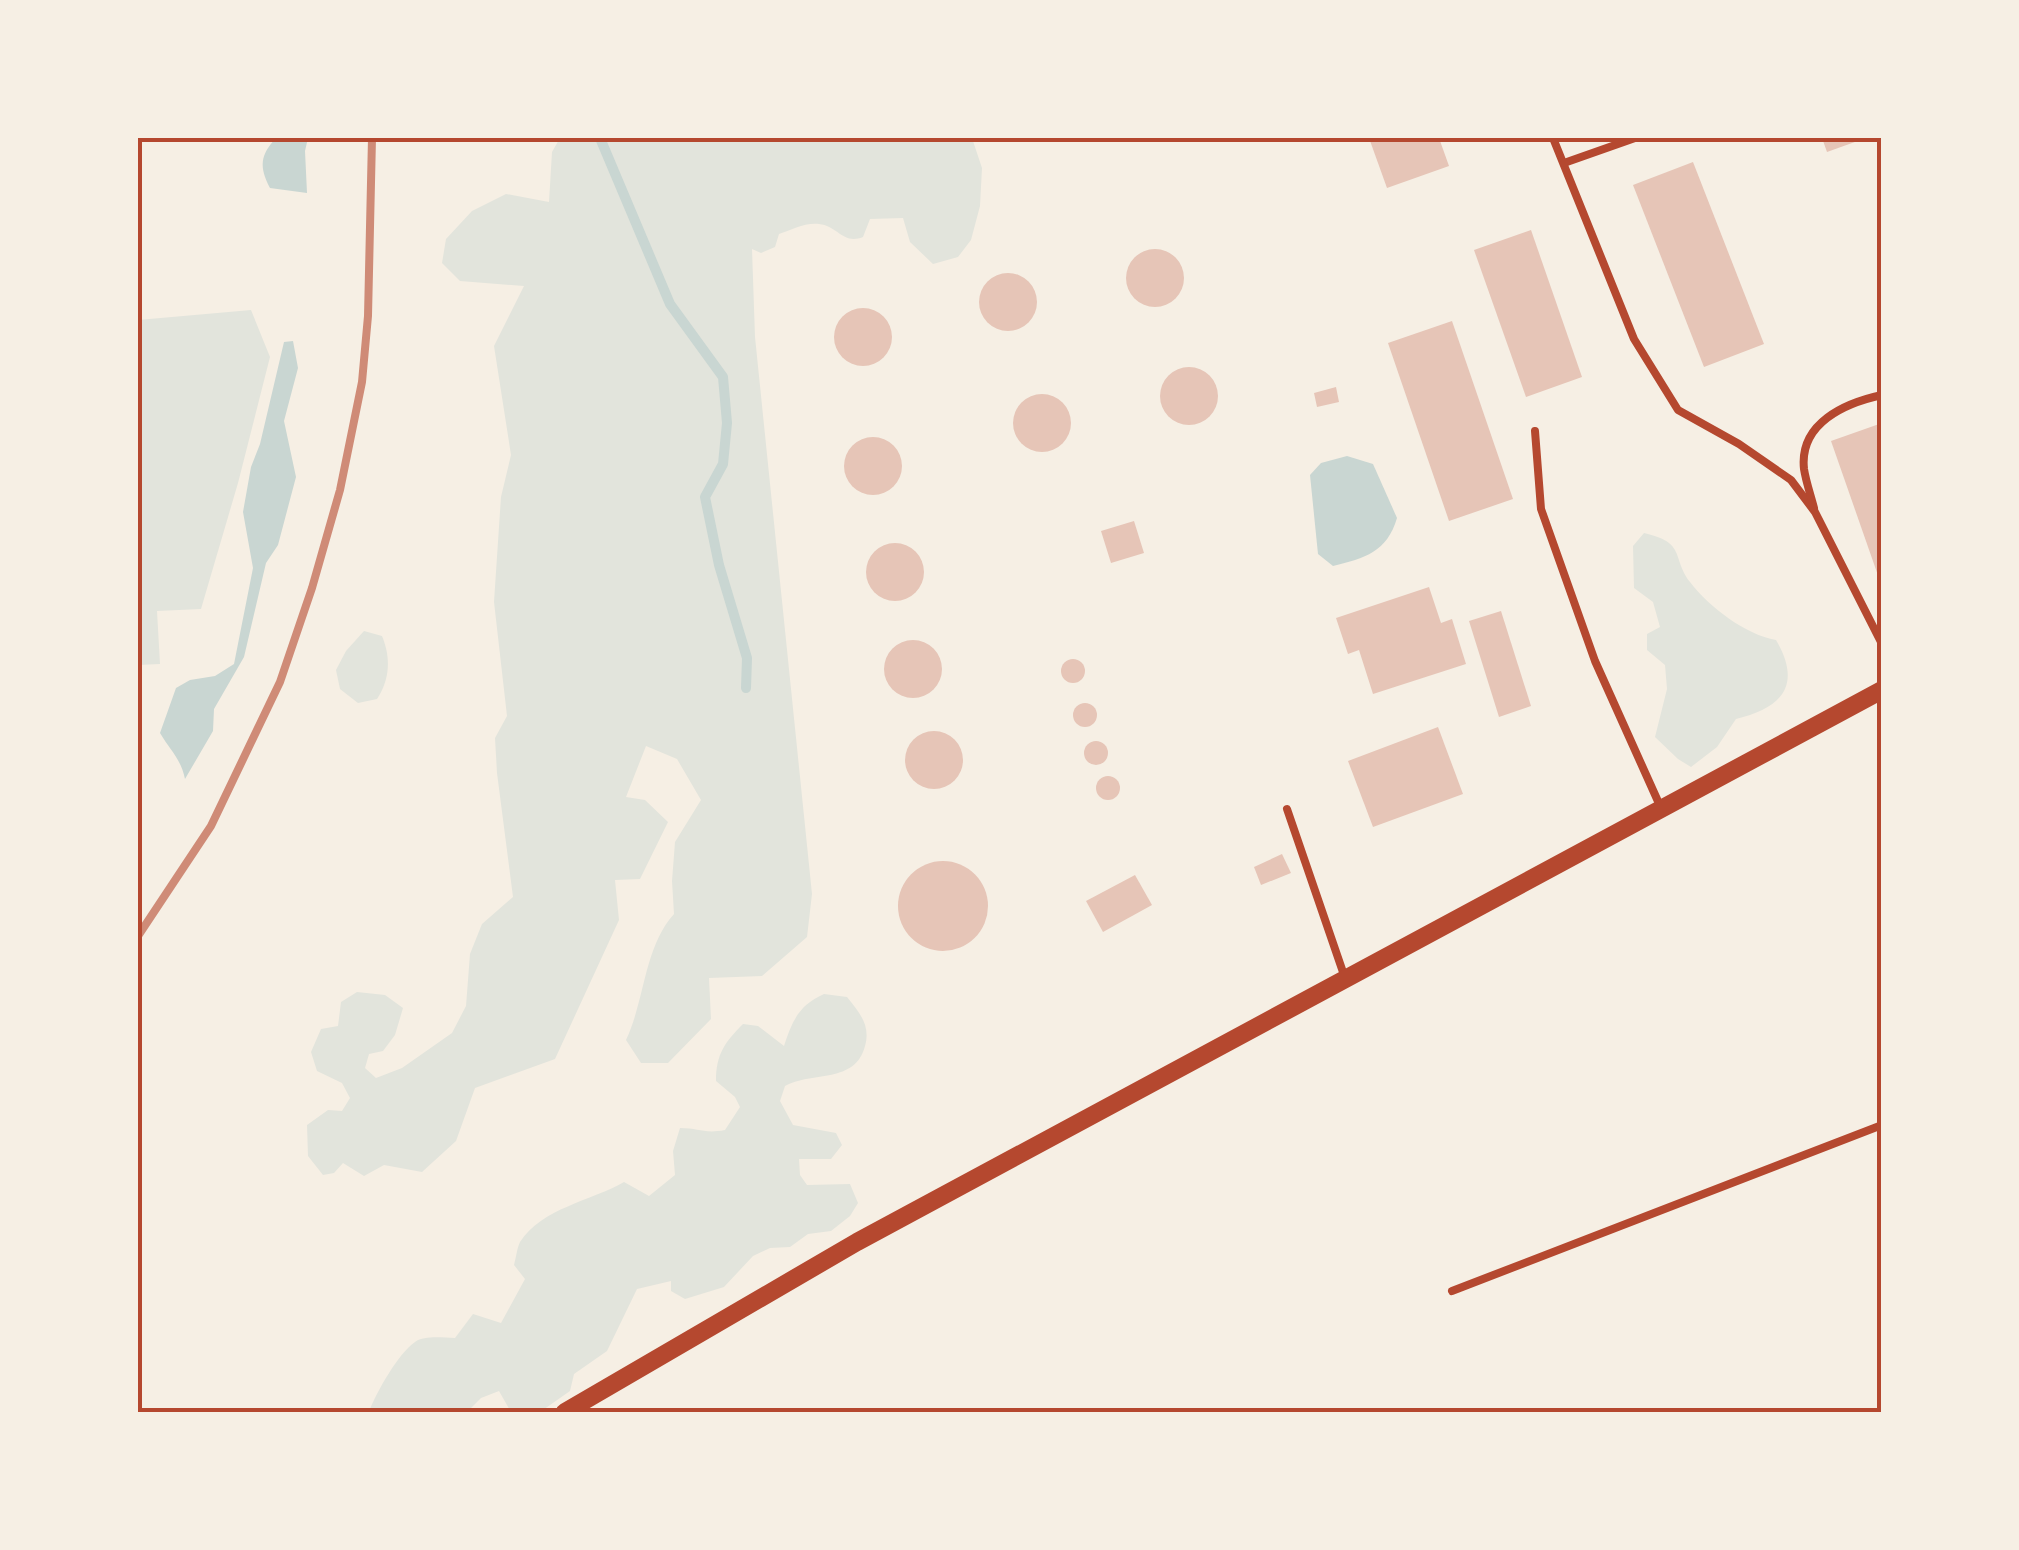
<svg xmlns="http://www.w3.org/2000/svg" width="2019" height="1550" font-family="'Fira Sans Condensed',sans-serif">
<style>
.green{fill:#e2e4dc}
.water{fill:#c9d6d2}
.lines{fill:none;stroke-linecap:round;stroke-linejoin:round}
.stream{stroke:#c9d6d2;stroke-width:10}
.building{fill:#e6c5b7}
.service{stroke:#b5482f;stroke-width:8}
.tertiary{stroke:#b5482f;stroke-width:18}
.rail{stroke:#cf8b77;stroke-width:8}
.neatline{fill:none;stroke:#b5482f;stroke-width:4}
</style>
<rect width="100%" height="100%" fill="#f6efe4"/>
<g class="green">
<path d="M560,138H972L982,168L980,206L971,240L958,257L933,264L910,242L903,218L870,219L863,237C843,245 838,226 819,224C806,222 791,230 779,234L775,247L761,253L752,249L755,337L812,894L807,937L762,976L709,978L711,1019L668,1063H641L626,1040C645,1000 644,947 674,914L672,881L675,842L701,800L677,759L646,746L626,797L645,800L668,822L640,879L615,880L619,920L555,1059L475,1088L456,1141L422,1172L384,1165L364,1176L343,1163L334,1173L323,1175L308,1156L307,1125L328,1110L342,1111L350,1098L342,1083L317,1071L311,1052L321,1029L338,1026L341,1002L357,992L385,995L403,1008L395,1035L383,1051L369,1054L365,1068L376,1078L402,1068L452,1033L466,1006L470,954L482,924L513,897L497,773L495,738L507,716L494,602L501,497L511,455L494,346L524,286L460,281L442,263L446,239L472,211L506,194L549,202L552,152Z"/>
<polygon points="251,310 270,357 238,483 201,609 157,611 160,664 138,665 138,320"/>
<path d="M1644,533C1687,543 1671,557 1690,582C1709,607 1746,635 1776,640C1803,686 1781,708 1736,719L1717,747L1691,767L1678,759L1655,737L1667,689L1665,665L1647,650V634L1660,627L1653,602L1634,588L1633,546Z"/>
<path d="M364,631L382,636C391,658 390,679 377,699L358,703L340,689L336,670L346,651Z"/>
<path d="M824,994L847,997C859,1012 871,1025 865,1046C855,1084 813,1071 785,1086L780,1101L793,1125L836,1133L842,1145L831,1159H799L800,1175L807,1185L850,1184L858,1203L850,1216L831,1231L808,1234L790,1247L770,1248L753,1256L724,1287L685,1299L671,1291V1281L637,1289L607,1351L574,1374L570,1391L540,1412H511L499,1391L481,1398L467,1412H372L370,1409C378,1390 398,1354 415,1342C425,1335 443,1338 455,1338L473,1314L501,1323L525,1279L514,1265C516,1258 517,1248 520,1242C542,1208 591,1201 624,1182L649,1196L675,1175L673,1151L680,1128C699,1128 704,1134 725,1130L740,1107L735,1097L716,1081C716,1054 725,1042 743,1024L758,1026L784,1046C792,1021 799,1005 824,994Z"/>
</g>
<g class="water">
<path d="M276,138H308L305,151L307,193L270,188C259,167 260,155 276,138Z"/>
<path d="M293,341L298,368L284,421L296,477L278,545L266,563L244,657L214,709L213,731L185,779C181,759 170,750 160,733L176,688L190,680L215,676L234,664L253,568L243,512L251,467L260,444L284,342Z"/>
<path d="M1347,456L1373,464L1397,518C1387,552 1365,558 1333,566L1318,554L1310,475L1321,463Z"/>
</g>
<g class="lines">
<polyline class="stream" points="600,138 670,304 723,377 727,423 723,464 705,497 719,565 747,658 746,688"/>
</g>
<g class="building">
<polygon points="1369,138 1439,138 1449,166 1387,188"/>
<polygon points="1822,138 1866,138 1827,152"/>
<polygon points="1693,162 1764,344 1704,367 1633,185"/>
<polygon points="1531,230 1582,377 1526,397 1474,250"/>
<circle cx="1155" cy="278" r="29"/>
<circle cx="1008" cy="302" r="29"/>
<circle cx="863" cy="337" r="29"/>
<polygon points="1452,321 1513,499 1449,521 1388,343"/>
<circle cx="1189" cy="396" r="29"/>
<polygon points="1336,387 1339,402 1317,407 1314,393"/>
<circle cx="1042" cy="423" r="29"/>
<polygon points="1882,423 1882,584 1881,584 1831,441"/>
<circle cx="873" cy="466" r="29"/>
<polygon points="1134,521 1144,553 1111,563 1101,531"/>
<circle cx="895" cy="572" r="29"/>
<polygon points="1429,587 1441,623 1452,619 1466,664 1373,694 1359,650 1348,654 1336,618"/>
<polygon points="1501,611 1531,706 1499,717 1469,621"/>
<circle cx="913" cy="669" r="29"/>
<circle cx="1073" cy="671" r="12"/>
<circle cx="1085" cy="715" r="12"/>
<polygon points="1438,727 1463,794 1373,827 1348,761"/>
<circle cx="934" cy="760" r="29"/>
<circle cx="1096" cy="753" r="12"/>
<circle cx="1108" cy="788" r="12"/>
<polygon points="1282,854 1291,873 1261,885 1254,867"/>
<circle cx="943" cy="906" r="45"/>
<polygon points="1135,875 1152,905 1103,932 1086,901"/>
</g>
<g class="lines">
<g class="service">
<polyline points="1553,138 1634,339 1678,410 1739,444 1791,480 1815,512 1882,644"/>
<polyline points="1564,163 1635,138"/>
<polyline points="1535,431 1541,509 1595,661 1661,808"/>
<path d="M1814,508C1811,496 1806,482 1804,469C1799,423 1845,403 1882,395"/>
<polyline points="1287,809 1345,978"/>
<polyline points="1452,1291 1882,1125"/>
</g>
<polyline class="tertiary" points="565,1412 857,1242 1882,690"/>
<polyline class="rail" points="138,936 211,826 280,682 312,588 340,490 362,382 368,316 372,138"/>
</g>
<rect width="2019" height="1550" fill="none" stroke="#f6efe4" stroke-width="280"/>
<rect x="140" y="140" width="1739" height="1270" class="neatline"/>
</svg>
